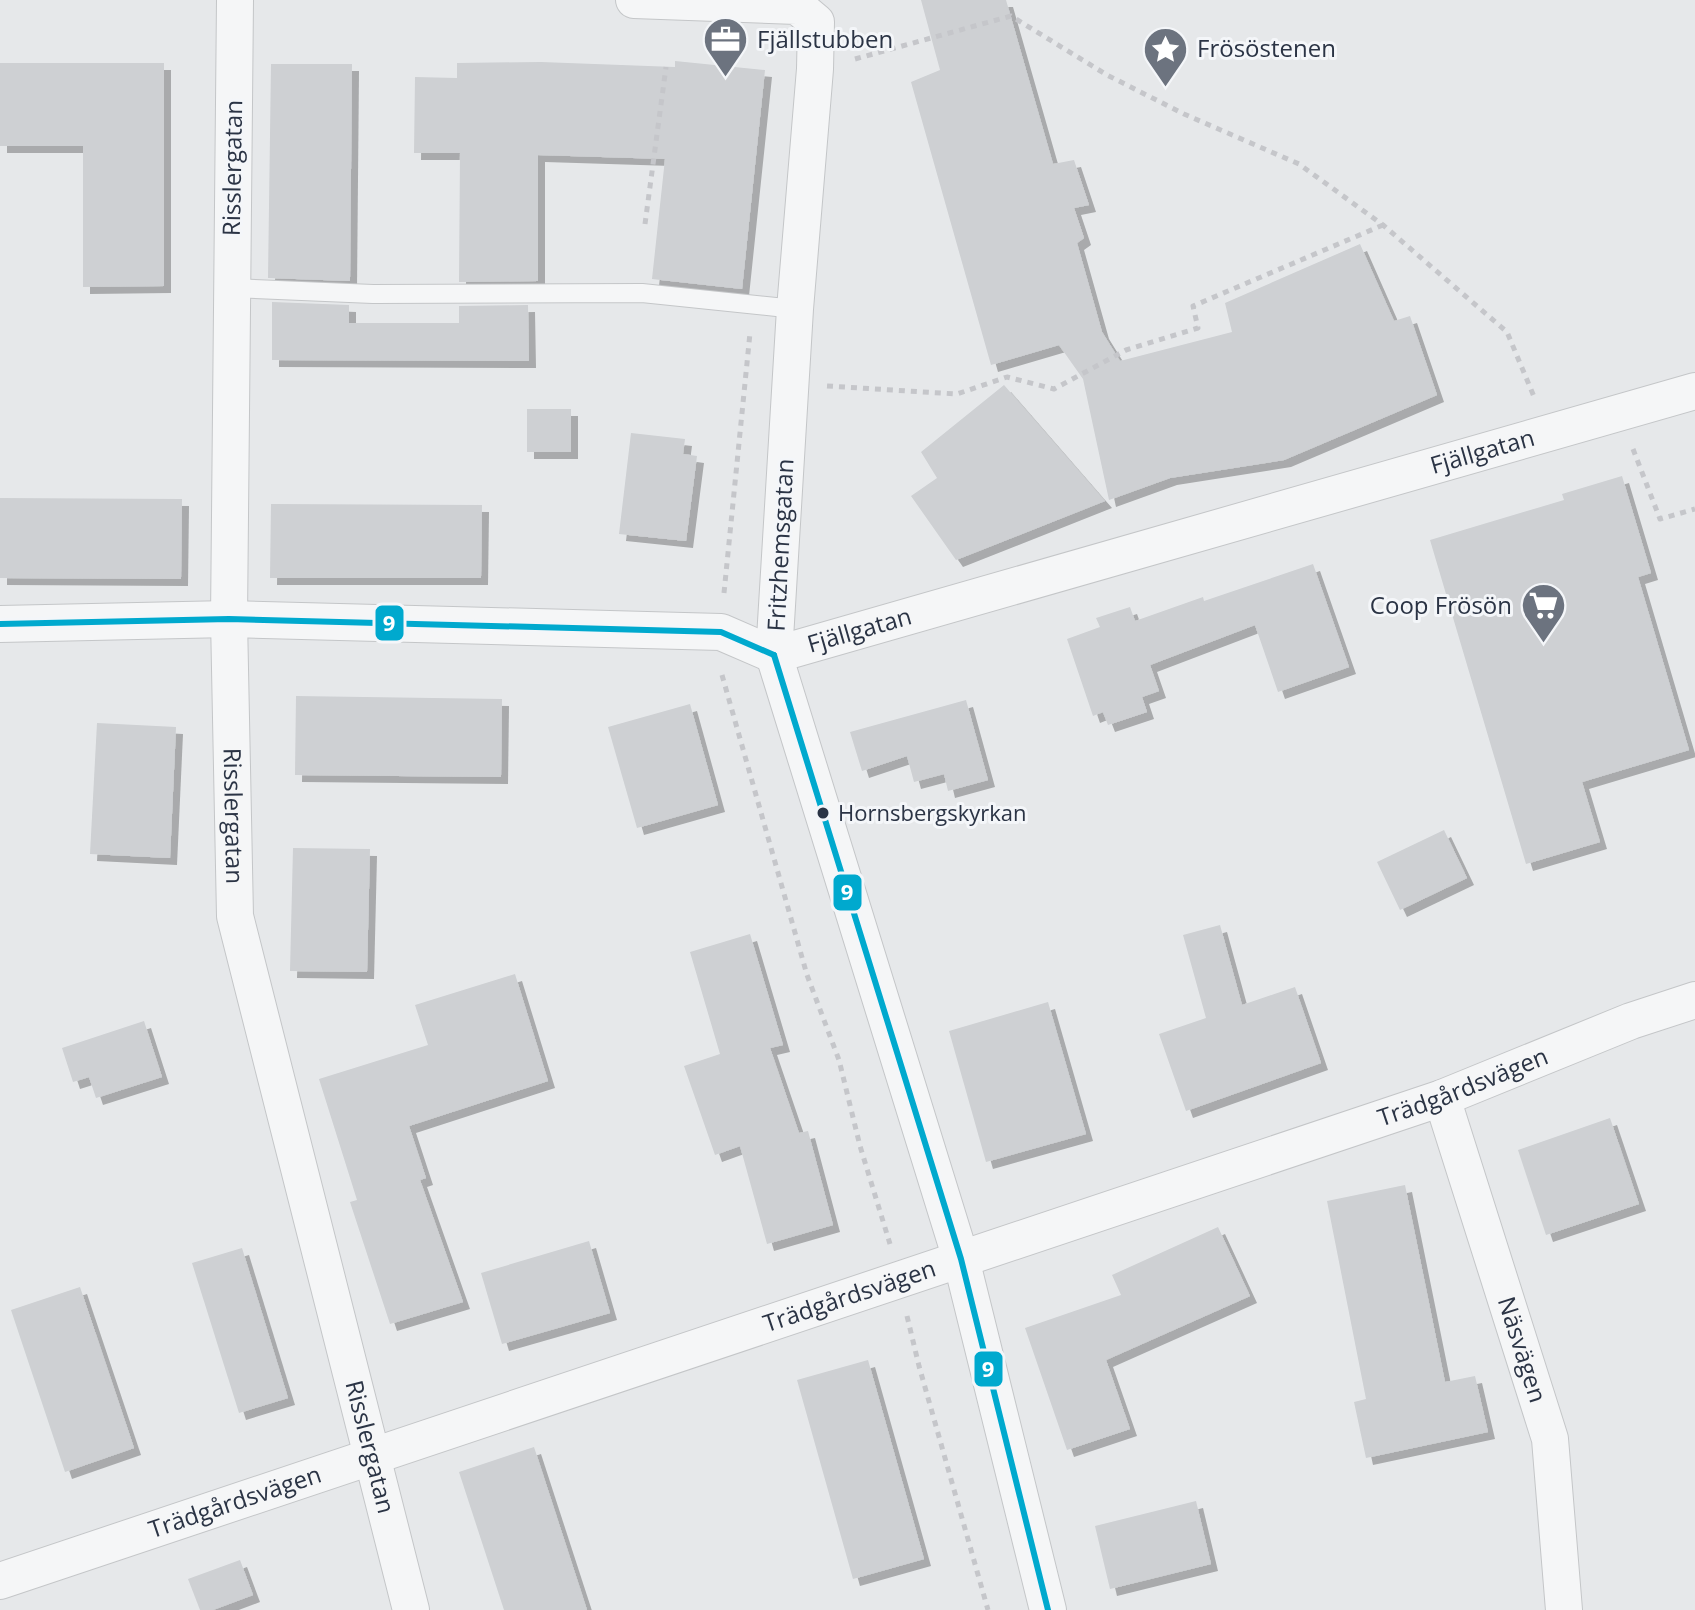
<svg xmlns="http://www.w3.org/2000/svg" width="1695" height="1610" font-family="'Open Sans',sans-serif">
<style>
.building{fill:#ced0d3;filter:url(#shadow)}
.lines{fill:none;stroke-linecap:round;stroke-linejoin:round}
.service-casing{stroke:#c4c6c8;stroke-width:20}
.minor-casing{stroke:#c4c6c8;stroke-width:38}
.path{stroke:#c5c6ca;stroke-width:5;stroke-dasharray:6 6;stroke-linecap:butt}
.service{stroke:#f5f6f7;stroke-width:18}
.minor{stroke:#f5f6f7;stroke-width:36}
.bus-1-casing{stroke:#f4f6f9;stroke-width:12}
.bus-1{stroke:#00a9ce;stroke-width:6}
.bus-dot{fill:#2b3445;stroke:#f4f6f9;stroke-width:3}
.labels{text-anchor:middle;stroke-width:6;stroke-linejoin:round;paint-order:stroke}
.bus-label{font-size:22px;fill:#2b3445;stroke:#f4f6f9;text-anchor:start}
.poi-label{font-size:24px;fill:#2b3445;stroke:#f4f6f9;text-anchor:start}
.street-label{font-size:24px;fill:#2b3445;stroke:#f4f6f9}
.line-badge{stroke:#f4f6f9;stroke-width:3}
.badge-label{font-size:22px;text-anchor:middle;font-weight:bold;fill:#fff}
</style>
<defs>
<filter id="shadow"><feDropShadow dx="7" dy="7" stdDeviation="0" flood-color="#0004"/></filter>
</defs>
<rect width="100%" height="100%" fill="#e6e8ea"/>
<g class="building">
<polygon points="921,0 1006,0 1053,164 1074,160 1089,205 1074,208 1084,238 1077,243 1102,332 1120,361 1232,332 1225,303 1360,244 1394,321 1410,316 1437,395 1284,460 1170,478 1109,500 1083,379 1059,345 991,365 911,82 940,70"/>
<polygon points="675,61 765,70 742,289 652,279 665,159 538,155 538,281 459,282 460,153 414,153 415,77 457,78 457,63 541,62 675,67"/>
<polygon points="0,63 164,63 164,286 83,287 83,146 0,146"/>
<polygon points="271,64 352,64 350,281 268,278"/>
<polygon points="272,302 349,305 349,323 459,323 459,306 528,305 529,361 272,360"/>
<polygon points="1004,385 1105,501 956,560 911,496 937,478 921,452"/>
<rect x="527" y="409" width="44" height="43"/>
<polygon points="631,433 685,439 683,454 697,456 686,541 619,534"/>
<polygon points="1622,476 1651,573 1638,577 1689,750 1582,782 1600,842 1526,864 1430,540 1564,500 1562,494"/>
<polygon points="0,498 182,499 181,579 0,578"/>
<polygon points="271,504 482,505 481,578 270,578"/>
<polygon points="1313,564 1349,667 1278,692 1255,625 1150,665 1159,691 1142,697 1147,712 1108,725 1103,712 1093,716 1067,639 1100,627 1096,618 1130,607 1135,621 1203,597 1204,601"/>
<polygon points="296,696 502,699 501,777 295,775"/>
<polygon points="966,700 988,780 948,791 944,774 914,782 907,756 862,771 850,732"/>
<polygon points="690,704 718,805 637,828 608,727"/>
<polygon points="97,723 176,727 170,858 90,854"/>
<polygon points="1444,830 1467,878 1400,910 1377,862"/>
<polygon points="293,848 370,849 367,972 290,971"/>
<polygon points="1220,925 1242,1005 1295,987 1321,1063 1186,1111 1159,1034 1206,1018 1183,935"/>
<polygon points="750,934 783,1045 770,1048 799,1133 808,1131 833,1225 767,1244 740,1146 715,1155 684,1066 720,1054 690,952"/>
<polygon points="515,974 548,1081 409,1126 426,1178 420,1180 463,1302 390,1324 350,1202 357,1200 319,1079 428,1045 415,1005"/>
<polygon points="1048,1002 1086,1134 986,1162 949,1031"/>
<polygon points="144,1021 162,1077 96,1098 89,1077 73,1082 62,1048"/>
<polygon points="1610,1118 1639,1204 1546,1235 1518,1150"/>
<polygon points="1405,1185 1445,1382 1475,1376 1488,1432 1366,1458 1354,1402 1366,1399 1327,1201"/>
<polygon points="1218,1227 1250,1296 1106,1360 1130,1429 1067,1450 1025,1328 1121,1295 1112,1275"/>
<polygon points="589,1241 610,1313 502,1344 481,1273"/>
<polygon points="242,1248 288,1398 239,1413 192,1263"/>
<polygon points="80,1287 134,1448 65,1472 11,1310"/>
<polygon points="868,1360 924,1559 853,1579 797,1380"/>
<polygon points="534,1447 587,1610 504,1610 459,1472"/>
<polygon points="1196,1501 1211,1564 1110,1589 1095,1526"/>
<polygon points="240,1560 253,1595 213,1610 200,1610 188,1579"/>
</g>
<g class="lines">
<defs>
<polyline id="service" points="232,288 373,294 642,293 795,309"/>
<g id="minor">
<path id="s1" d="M235,0L229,619L235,916L411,1610"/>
<polyline points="634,0 797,6 816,22 815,69 795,309 774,655 961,1259 1048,1610"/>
<path id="s2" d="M0,624L229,619L721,632L774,655L1695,391"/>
<path id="s3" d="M1442,1098L1550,1439L1564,1610"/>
<path id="s4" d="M0,1581L1442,1098L1631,1021L1695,1000"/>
</g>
</defs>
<use href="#service" class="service-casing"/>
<use href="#minor" class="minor-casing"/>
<g class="path">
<polyline points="855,59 1011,16 1107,75 1184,114 1299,164 1383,225 1507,332 1535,399"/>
<polyline points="645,224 666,67"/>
<polyline points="827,386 957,394 1007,377 1054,389 1126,350 1198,328 1193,306 1383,225"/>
<polyline points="1633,449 1660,519 1695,509"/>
<polyline points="724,593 750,333"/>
<polyline points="722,675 807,975 839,1060 860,1146 890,1244"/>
<polyline points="907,1316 919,1366 988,1610"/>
</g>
<use href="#service" class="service"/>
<use href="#minor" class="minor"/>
<defs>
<g id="bus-1">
<polyline points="0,624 229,619 721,632 774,655"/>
<polyline points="774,655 961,1259 1048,1610"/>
</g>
</defs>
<use href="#bus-1" class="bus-1-casing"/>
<use href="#bus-1" class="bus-1"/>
</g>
<defs>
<symbol id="office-pin" viewBox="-11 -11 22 30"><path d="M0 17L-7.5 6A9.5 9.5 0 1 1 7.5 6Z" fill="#6c737f" stroke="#f4f6f9"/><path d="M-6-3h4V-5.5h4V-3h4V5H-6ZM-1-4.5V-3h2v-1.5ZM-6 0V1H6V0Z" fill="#fff"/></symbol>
<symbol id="sight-pin" viewBox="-11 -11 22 30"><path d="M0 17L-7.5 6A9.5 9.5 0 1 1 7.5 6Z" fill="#6c737f" stroke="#f4f6f9"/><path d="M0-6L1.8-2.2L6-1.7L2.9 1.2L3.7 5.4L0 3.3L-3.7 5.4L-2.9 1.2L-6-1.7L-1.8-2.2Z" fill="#fff"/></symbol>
<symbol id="supermarket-pin" viewBox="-11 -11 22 30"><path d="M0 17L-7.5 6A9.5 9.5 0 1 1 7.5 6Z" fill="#6c737f" stroke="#f4f6f9"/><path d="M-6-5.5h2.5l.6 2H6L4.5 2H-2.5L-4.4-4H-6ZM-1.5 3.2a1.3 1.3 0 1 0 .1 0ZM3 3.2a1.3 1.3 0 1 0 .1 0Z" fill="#fff"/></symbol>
</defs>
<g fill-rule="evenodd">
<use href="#office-pin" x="700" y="14" width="51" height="69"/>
<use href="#sight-pin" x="1140" y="24" width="51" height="69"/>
<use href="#supermarket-pin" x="1518" y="580" width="51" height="69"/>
</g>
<circle class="bus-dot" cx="823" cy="813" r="7"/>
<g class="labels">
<g class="bus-label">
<text x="838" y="821">Hornsbergskyrkan</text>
</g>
<g class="poi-label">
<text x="757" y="48">Fjällstubben</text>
<text x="1197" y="57">Frösöstenen</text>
<text x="1512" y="614" text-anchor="end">Coop Frösön</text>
</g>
<g class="street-label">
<text transform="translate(233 168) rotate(-89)" y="8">Risslergatan</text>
<text dy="8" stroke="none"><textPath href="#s2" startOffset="1516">Fjällgatan</textPath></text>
<text transform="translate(781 545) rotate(-87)" y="8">Fritzhemsgatan</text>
<text dy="8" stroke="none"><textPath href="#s2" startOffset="868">Fjällgatan</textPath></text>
<text dy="8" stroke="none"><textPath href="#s1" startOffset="816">Risslergatan</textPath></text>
<text dy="8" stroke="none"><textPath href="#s4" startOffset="1544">Trädgårdsvägen</textPath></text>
<text dy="8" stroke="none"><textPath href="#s4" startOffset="896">Trädgårdsvägen</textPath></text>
<text dy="8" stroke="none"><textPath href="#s3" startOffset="264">Näsvägen</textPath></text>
<text dy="8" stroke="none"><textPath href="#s1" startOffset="1464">Risslergatan</textPath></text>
<text dy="8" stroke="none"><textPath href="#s4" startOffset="248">Trädgårdsvägen</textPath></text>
</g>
</g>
<g class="line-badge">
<rect x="374" y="604" width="31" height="38" rx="8" fill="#00a9ce"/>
<rect x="832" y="873" width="31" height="39" rx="8" fill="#00a9ce"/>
<rect x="973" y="1350" width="31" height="38" rx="8" fill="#00a9ce"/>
</g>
<g class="badge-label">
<text x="389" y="631">9</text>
<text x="847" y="900">9</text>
<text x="988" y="1377">9</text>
</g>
</svg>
